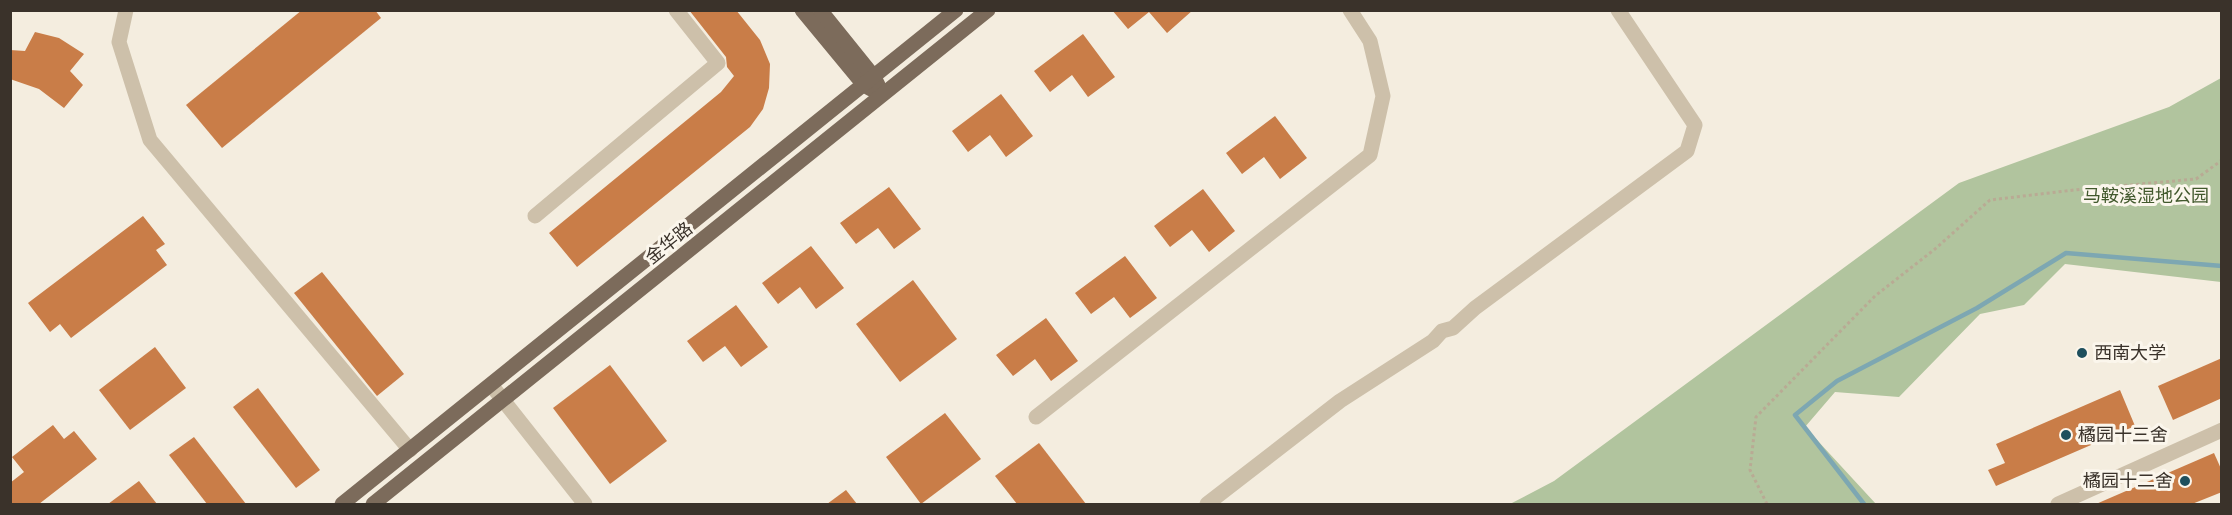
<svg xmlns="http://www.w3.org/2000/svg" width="2232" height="515" font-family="'Archivo Narrow','Noto Sans SC',sans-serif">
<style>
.green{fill:#b1c49e}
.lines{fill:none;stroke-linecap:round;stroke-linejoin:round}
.stream{stroke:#7da7b2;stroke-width:4.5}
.building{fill:#c97d48}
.path{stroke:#b9aa94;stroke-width:3;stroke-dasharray:3 3;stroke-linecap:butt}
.minor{stroke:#cdc0aa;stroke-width:15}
.major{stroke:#7c6b5b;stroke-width:15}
.poi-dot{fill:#1e4f5d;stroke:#fbf6ec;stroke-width:2}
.labels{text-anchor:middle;stroke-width:6;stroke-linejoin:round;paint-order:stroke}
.park-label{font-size:18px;fill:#42592d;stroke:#fbf6ec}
.street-label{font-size:18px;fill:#3a322a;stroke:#fbf6ec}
.poi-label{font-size:18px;fill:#3a322a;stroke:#fbf6ec;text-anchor:start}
</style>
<rect width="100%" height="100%" fill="#f4eddf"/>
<polygon class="green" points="2221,78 2221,282 2065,264 2024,305 1980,314 1899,397 1835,392 1805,427 1876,504 1510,504 1554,481 1959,183 2169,107"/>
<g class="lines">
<polyline class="stream" points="1864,504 1795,415 1837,381 1977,308 2066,253 2222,266"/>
</g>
<g class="building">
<polygon points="302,10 375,10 381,18 222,148 186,105"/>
<polygon points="689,10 736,10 760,40 770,64 769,88 763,109 750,127 577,267 549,233 721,92 734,76 727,67 726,57"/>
<polygon points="1112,10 1193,10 1167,33 1149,12 1128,29"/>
<polygon points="35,32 59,38 84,54 70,71 83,85 64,108 39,89 10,79 10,50 25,51"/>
<polygon points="1083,34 1115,77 1088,97 1072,75 1050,92 1034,71"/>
<polygon points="1001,94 1033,136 1006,157 990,135 968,152 952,131"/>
<polygon points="1275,116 1307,158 1280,179 1264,157 1242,174 1226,153"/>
<polygon points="889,187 921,229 894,249 878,228 856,244 840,223"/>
<polygon points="1203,189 1235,231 1209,252 1192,230 1170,247 1154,226"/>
<polygon points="143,216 165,244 156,250 167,265 71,338 60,324 50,332 28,303"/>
<polygon points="811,246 844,288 816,309 800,287 778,304 762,283"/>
<polygon points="1125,256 1157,298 1130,318 1114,297 1091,314 1075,293"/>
<polygon points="322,272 404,374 377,396 294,293"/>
<polygon points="913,280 957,339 900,382 856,324"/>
<polygon points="736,305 768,347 741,367 725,346 703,362 687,341"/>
<polygon points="1046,318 1078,361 1051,381 1035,359 1013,376 996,355"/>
<polygon points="155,347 186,388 130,430 99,390"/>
<polygon points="2222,358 2222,398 2173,420 2158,386"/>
<polygon points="610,365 667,441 610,484 553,408"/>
<polygon points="258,388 320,470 296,488 233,407"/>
<polygon points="2120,390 2135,426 1996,486 1988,470 2005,463 1996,444"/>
<polygon points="945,413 981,459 921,504 886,457"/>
<polygon points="53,425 64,439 74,431 97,459 39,504 10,504 10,483 24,472 12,457"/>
<polygon points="194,437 246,504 207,504 169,455"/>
<polygon points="1039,443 1086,504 1017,504 995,476"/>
<polygon points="2214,453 2222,471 2222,492 2192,504 2096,504"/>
<polygon points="139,481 157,504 108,504"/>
<polygon points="846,490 857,504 827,504"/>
</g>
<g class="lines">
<polyline class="path" points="1767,504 1750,470 1756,417 1875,296 1935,249 1990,200 2074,190 2196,179 2222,160"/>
<g class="minor">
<polyline points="126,10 119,42 150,140 410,450"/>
<polyline points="535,216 718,63 676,10"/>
<polyline points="492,386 585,504"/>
<polyline points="1036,417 1370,155 1383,96 1370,41 1350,10"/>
<polyline points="1207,504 1340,401 1433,341 1442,331 1453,328 1475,308 1687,151 1695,125 1618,10"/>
<polyline points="2058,504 2222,430"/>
</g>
<g class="major">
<polyline points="802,10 864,85 871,89"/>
<polyline points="820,10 874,77 878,85"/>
<polyline points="342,504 956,10"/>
<polyline points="373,504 988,10"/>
</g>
</g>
<g class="poi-dot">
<circle cx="2082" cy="353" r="6"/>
<circle cx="2066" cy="435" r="6"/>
<circle cx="2185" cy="481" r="6"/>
</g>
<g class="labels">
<g class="park-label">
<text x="2146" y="202">马鞍溪湿地公园</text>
</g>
<g class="street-label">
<text transform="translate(669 243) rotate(-39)" y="6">金华路</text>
</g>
<g class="poi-label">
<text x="2094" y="359">西南大学</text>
<text x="2078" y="441">橘园十三舍</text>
<text x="2173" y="487" text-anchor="end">橘园十二舍</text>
</g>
</g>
<rect width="2232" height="515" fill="none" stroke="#3a322a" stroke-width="24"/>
</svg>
